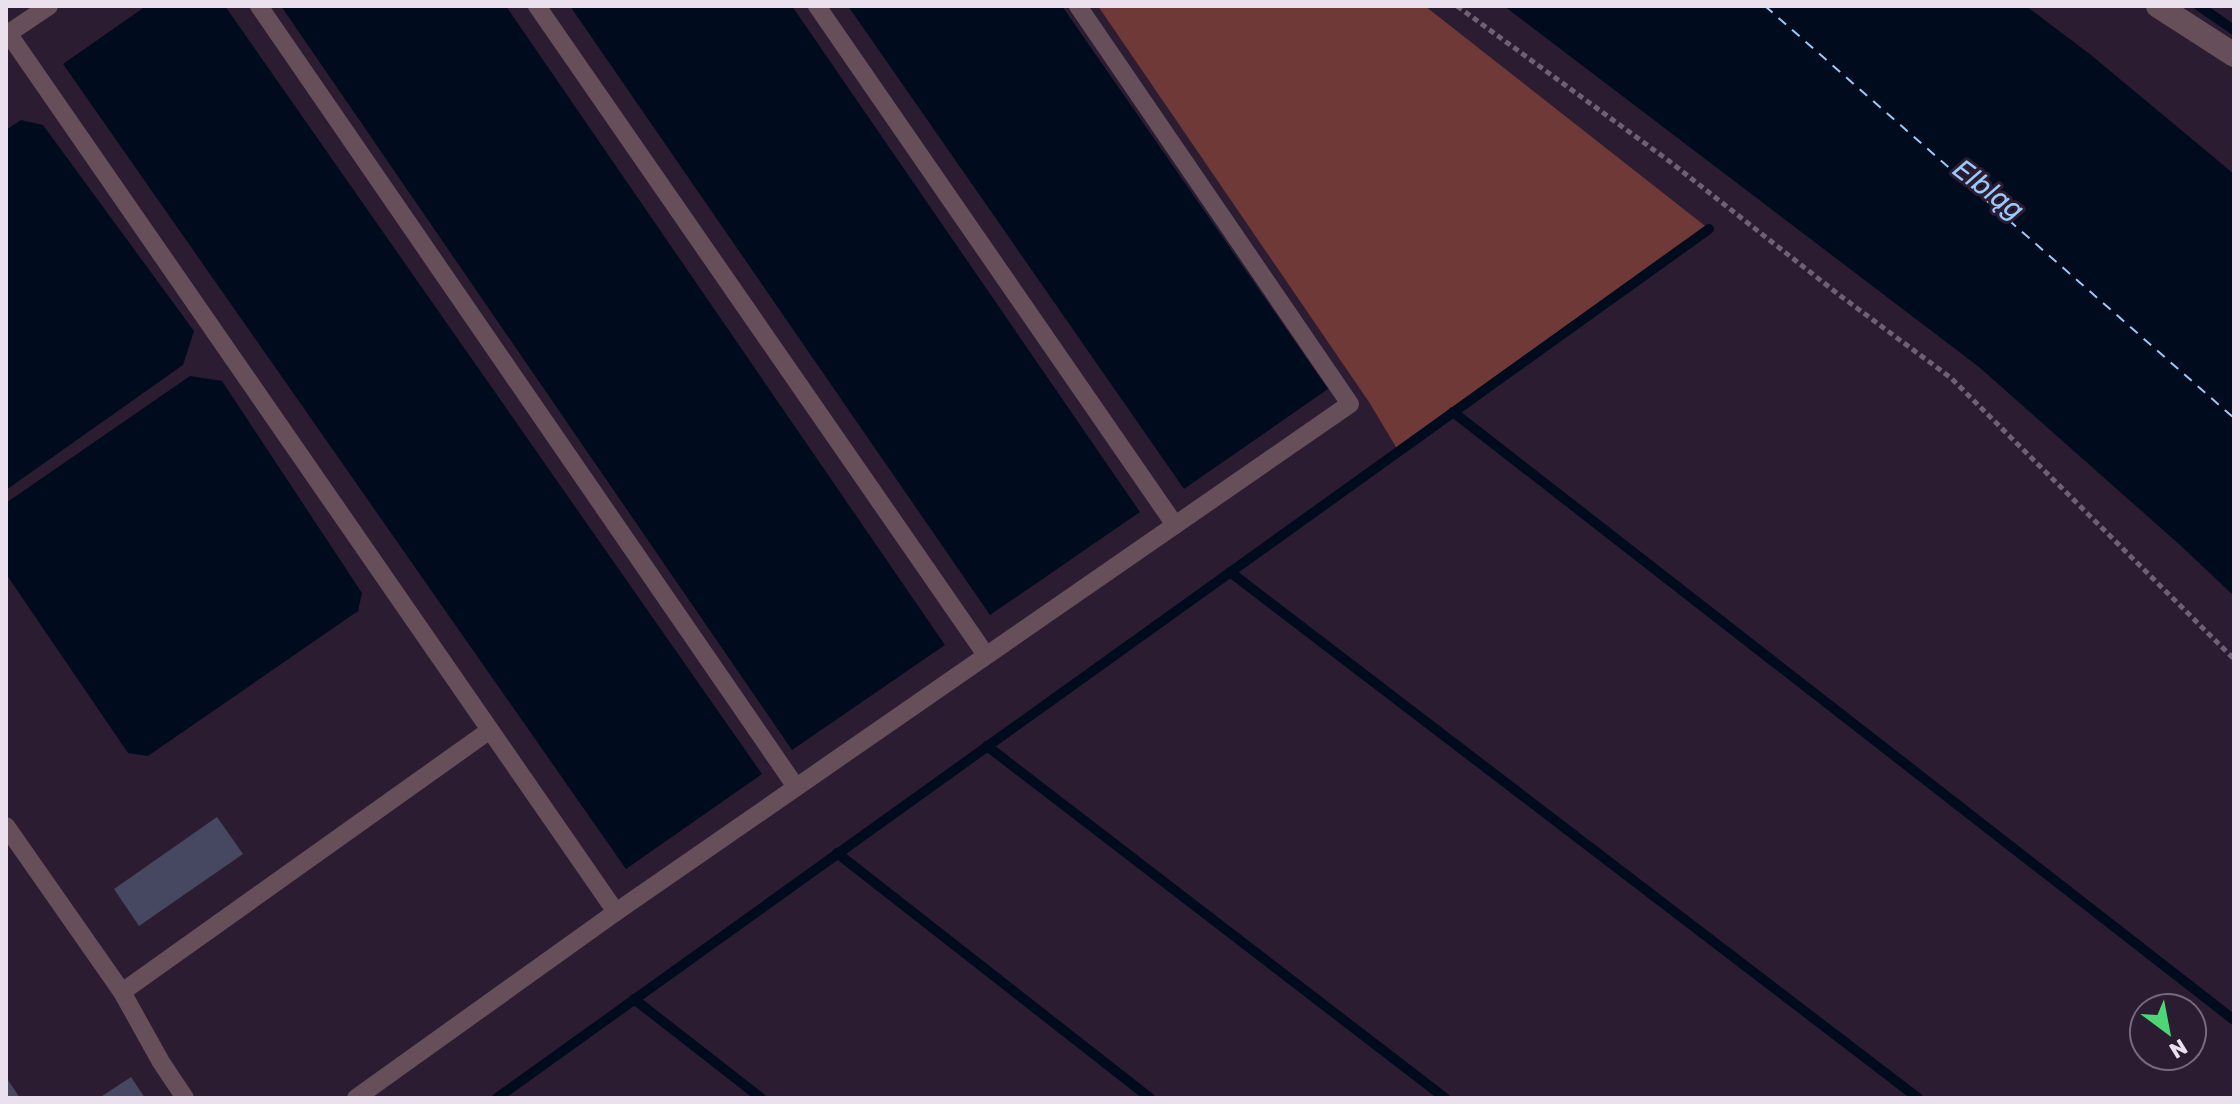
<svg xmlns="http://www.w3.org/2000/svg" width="2240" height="1104" font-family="Rubik,sans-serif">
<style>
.green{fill:#6f3937}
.water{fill:#000c1e}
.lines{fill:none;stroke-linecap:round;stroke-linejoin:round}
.stream{stroke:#000c1e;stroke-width:10}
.ferry{stroke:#9acafb;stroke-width:2;stroke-dasharray:10 8;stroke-linecap:butt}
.building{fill:#464761}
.path{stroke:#6e6173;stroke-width:5;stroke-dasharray:6 4;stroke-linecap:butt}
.lane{stroke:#664f59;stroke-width:18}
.street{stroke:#664f59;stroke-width:24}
.labels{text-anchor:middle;stroke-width:6;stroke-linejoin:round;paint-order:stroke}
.water-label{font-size:28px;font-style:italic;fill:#9acafb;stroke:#2b1c31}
</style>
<rect width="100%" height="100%" fill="#2b1c31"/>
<polygon class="green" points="1098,6 1425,6 1709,229 1399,452 1369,402"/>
<g class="water">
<polygon points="146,6 225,6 762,774 626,869 63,64"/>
<polygon points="281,6 506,6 945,645 792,750"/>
<polygon points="570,6 792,6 1140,512 990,615"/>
<polygon points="848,6 1062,6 1328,389 1184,489"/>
<polygon points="1504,6 2026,6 2091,55 2234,174 2234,596 2180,545 1979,367"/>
<polygon points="21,120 43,125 194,331 183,365 6,490 6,130"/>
<polygon points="190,376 222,381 362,593 358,611 148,756 128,753 6,574 6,503"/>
</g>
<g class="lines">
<g class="stream">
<polyline points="2199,6 2234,30"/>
<polyline points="1453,412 2234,1020"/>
<polyline points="1230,572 1918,1098"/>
<polyline points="987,746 1445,1098"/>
<polyline points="837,853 1150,1098"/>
<polyline points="634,999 761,1098"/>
<polyline points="497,1098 1709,229"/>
</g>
<polyline class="ferry" points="1765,6 2234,418"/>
</g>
<g class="building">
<polygon points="217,817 243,854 139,926 114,889"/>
<polygon points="6,1077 20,1098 6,1098"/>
<polygon points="131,1077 145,1098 99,1098"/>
</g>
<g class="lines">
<polyline class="path" points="1457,6 1669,161 1838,294 1951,378 2234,659"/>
<g class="lane">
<polyline points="259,6 796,787"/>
<polyline points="537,6 986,655"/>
<polyline points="817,6 1175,525"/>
<polyline points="8,33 616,912"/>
<polyline points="6,35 49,6"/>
<polyline points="6,826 122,992 161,1062 185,1098"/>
<polyline points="122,992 490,730"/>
<polyline points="356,1098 616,912 1350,404 1078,6"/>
</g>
<polyline class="street" points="2158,6 2234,55"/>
</g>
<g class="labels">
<g class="water-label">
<text transform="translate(1989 189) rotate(37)" y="10">Elbląg</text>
</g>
</g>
<rect width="2240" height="1104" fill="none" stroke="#eae0ee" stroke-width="16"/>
<g transform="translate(2168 1032) rotate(148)"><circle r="38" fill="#2b1c31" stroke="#776a7d" stroke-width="2"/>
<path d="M0-6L14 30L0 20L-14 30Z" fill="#4dd676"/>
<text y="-12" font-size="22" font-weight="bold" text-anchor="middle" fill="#eae0ee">N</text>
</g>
</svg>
